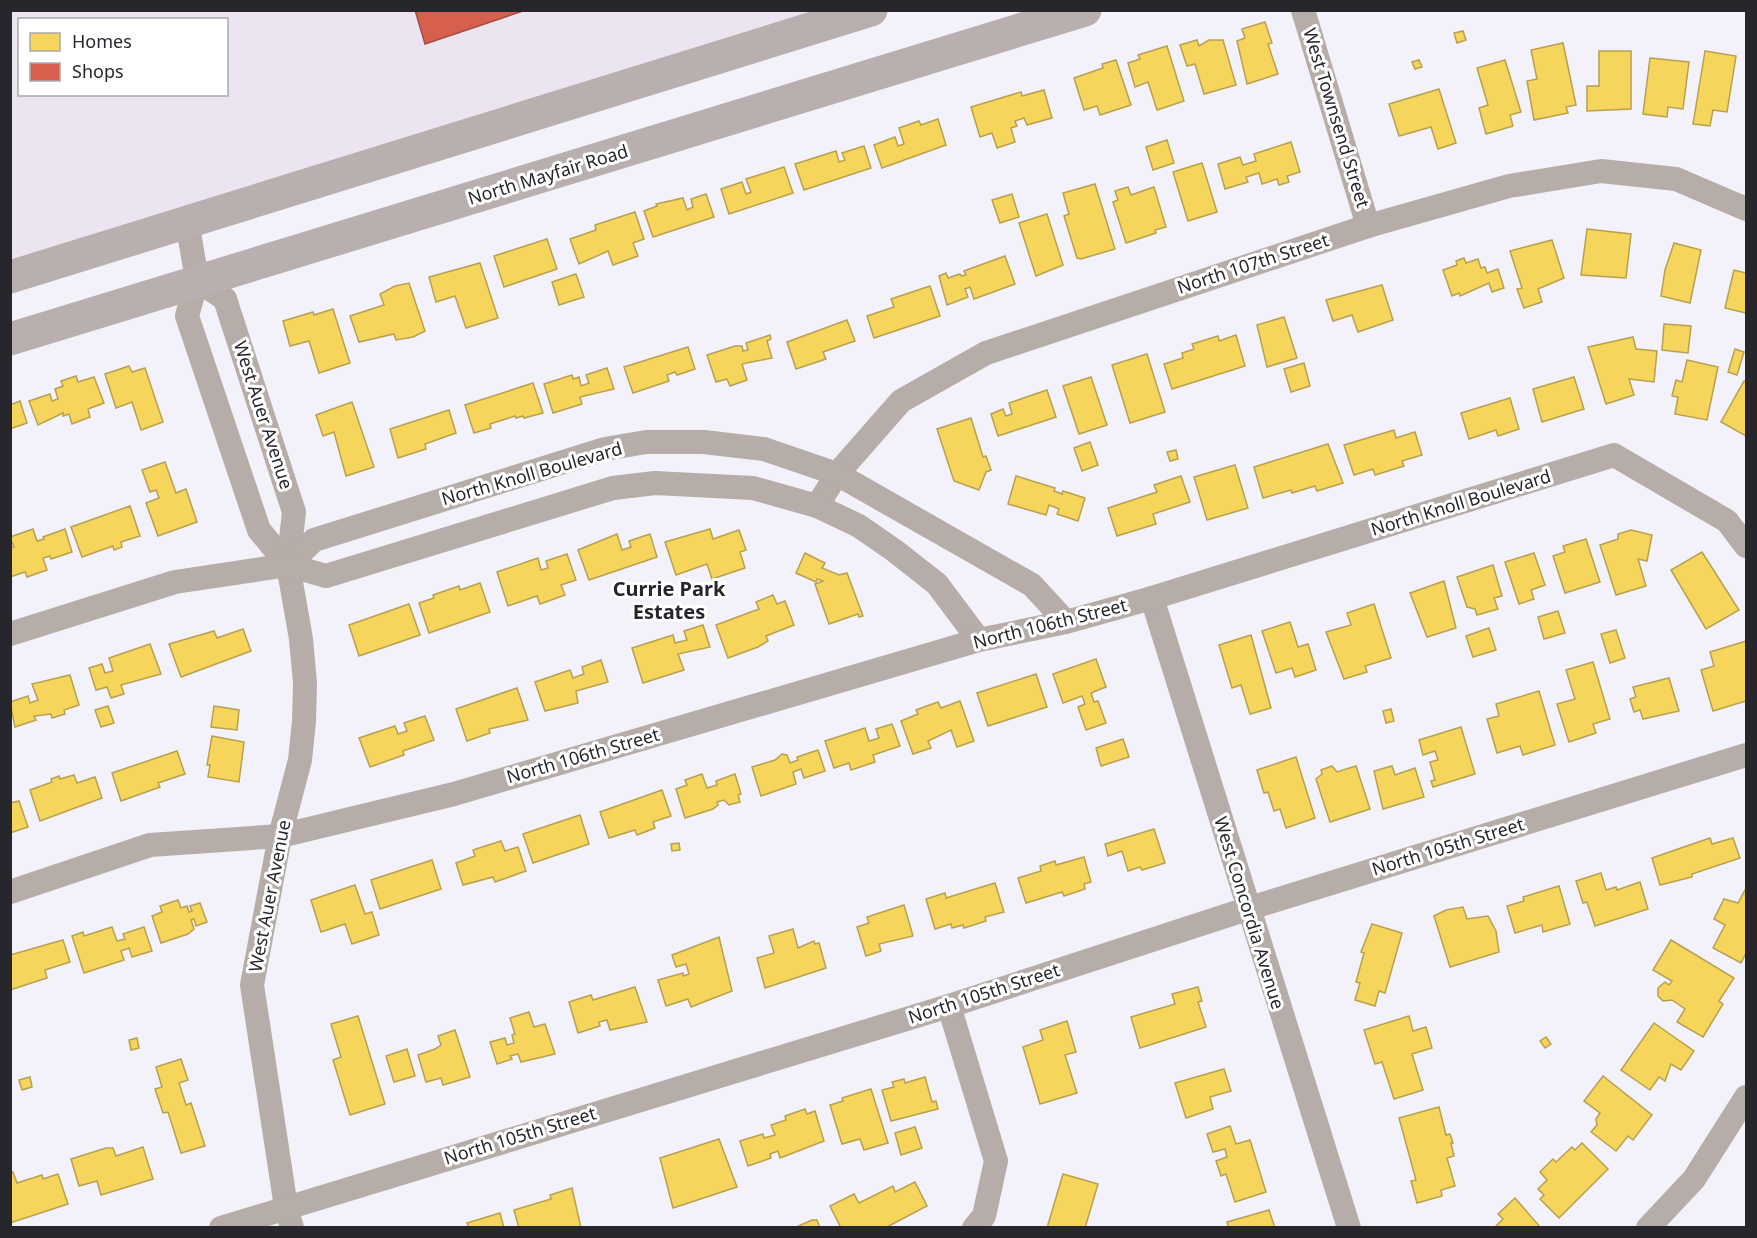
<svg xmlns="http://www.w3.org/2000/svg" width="1757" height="1238" font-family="'Noto Sans',sans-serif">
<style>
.commercial{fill:#ede4f2;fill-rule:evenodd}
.homes{fill:#f6d55c;stroke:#b8a04e;stroke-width:1.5}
.shops{fill:#d6604d;stroke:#a24f43;stroke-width:1.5}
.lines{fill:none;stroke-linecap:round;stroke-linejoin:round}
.minor{stroke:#b6aca8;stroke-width:24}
.primary{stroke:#b8afae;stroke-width:33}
.labels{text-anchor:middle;stroke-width:6;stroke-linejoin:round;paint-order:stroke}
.street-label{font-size:18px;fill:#27262c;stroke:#fff}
.neighbourhood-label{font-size:20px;font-weight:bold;fill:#27262c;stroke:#fff}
</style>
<rect width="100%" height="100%" fill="#f3f1fa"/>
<path class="commercial" d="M11,11H812L11,261ZM20,20H226V94H20Z"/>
<g class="homes">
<polygon points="1265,22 1272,43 1268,44 1278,74 1247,84 1237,41 1245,38 1242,29"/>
<polygon points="1463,31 1466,40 1457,43 1454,33"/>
<polygon points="1197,40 1199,46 1209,40 1223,40 1236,85 1204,94 1195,64 1187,66 1180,45"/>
<polygon points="1563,43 1576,105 1566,107 1568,113 1534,120 1527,81 1537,79 1531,50"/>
<polygon points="1167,46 1184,101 1157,110 1148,82 1135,87 1128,63 1140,59 1138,55"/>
<polygon points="1599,51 1631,51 1631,109 1587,111 1587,86 1599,86"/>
<polygon points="1705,51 1736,56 1727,112 1713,110 1710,126 1693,124"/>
<polygon points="1650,58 1689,62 1683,109 1668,107 1667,117 1643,114"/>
<polygon points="1116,60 1131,105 1100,115 1097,106 1084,110 1074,78 1103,68 1102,64"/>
<polygon points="1419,60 1422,67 1415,69 1412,62"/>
<polygon points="1505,60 1521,112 1510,115 1513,126 1486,134 1479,108 1488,105 1477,68"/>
<polygon points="1439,89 1456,143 1438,149 1431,127 1399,136 1389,104"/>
<polygon points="1044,90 1052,118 1027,125 1024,118 1015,121 1017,126 1011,128 1015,142 997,148 992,133 980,137 971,107 1021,92 1022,96"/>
<polygon points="938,119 946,145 882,168 874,145 895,137 898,146 904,144 899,128 919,121 921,125"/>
<polygon points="1167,140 1174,163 1153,170 1146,147"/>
<polygon points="1291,142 1300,172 1287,176 1289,182 1279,185 1277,179 1262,184 1259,173 1246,177 1248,182 1225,189 1218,164 1240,157 1243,165 1256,161 1254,154"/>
<polygon points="864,146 871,168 804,190 795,164 836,151 839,162 845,160 842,153"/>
<polygon points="1202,163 1217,212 1188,221 1173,172"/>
<polygon points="784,167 793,193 729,214 721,189 742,182 746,194 751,192 746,179"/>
<polygon points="1095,184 1115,249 1081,259 1077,258 1064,216 1069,214 1063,193"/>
<polygon points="1128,187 1131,195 1154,187 1166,227 1155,230 1156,233 1126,243 1113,202 1118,200 1115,191"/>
<polygon points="706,194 714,217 653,237 644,211 657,206 656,204 683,198 687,210 693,207 691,199"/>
<polygon points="1012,194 1019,217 1000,223 992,200"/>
<polygon points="635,212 644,239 633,243 638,256 613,265 608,251 579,264 570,239 596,230 595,225"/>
<polygon points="1047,214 1063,265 1036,276 1019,223"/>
<polygon points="1587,229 1631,234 1626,278 1581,275"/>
<polygon points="547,239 557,269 504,287 494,256"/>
<polygon points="1552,240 1564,278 1538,289 1542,302 1524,308 1517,289 1522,288 1510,251"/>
<polygon points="1674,243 1701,250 1690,303 1661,296 1665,270"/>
<polygon points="1005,256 1015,284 974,299 970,287 965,289 968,297 947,305 939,276 946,273 948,278 960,274 961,276 966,275 964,271"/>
<polygon points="1464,258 1466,263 1478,259 1481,268 1485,267 1487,273 1498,269 1504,288 1492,292 1489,283 1460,296 1459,293 1452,296 1443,270 1457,265 1456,261"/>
<polygon points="480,263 498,318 466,328 455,296 436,302 429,277"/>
<polygon points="1734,270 1746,273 1746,313 1725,308"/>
<polygon points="576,274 584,297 559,305 552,282"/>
<polygon points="409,283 425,331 413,337 396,340 394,334 359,342 350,316 384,305 380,294 395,286"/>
<polygon points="1382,285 1393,320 1358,332 1352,315 1333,321 1326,300"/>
<polygon points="930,286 940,316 874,338 867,316 894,307 891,299"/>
<polygon points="333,309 350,363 319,373 309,341 290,346 283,321 313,312 314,315"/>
<polygon points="1284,317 1297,358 1267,367 1257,325"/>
<polygon points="847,320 855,341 823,352 826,359 796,369 787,342"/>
<polygon points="1664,324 1691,326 1688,353 1662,350"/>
<polygon points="770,335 771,339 767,341 772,358 742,364 747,380 730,386 727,379 716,382 707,355 735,346 742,346 743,351 748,350 746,343"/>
<polygon points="1236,335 1245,366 1172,389 1164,364 1183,358 1182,353 1194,349 1192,344 1218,336 1219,341"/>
<polygon points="1633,337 1636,349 1657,351 1654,382 1629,379 1634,395 1606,404 1588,347"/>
<polygon points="688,347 695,369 677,375 675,372 667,375 669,381 633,393 624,367"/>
<polygon points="1735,349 1744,352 1737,375 1728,372"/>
<polygon points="1147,354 1165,412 1130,423 1112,365"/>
<polygon points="1687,360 1718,367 1707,420 1675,414 1678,397 1672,396 1676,380 1682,382"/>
<polygon points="1304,363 1310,386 1291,392 1284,369"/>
<polygon points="129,366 132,372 145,368 163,422 141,430 132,402 116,408 105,374"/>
<polygon points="607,368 614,389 580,397 582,404 553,413 544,384 572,375 573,379 579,377 581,386 589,383 586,375"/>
<polygon points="76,376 78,382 94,377 104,403 88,409 90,417 72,424 69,414 63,416 63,413 38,425 29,401 50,394 52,401 58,399 55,389 63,386 61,381"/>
<polygon points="1091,377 1107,425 1079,434 1063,386"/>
<polygon points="1574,377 1584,409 1542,422 1533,389"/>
<polygon points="1744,381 1746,382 1746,436 1721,422"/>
<polygon points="533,383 543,413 524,418 523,416 516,418 515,416 490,424 491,428 474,433 465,405"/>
<polygon points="1047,390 1056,417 998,436 991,414 1003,409 1006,416 1012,414 1009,403"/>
<polygon points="1510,398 1519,429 1498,436 1496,430 1469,439 1461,413"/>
<polygon points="20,401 27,423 10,429 10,405"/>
<polygon points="352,402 374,467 346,476 334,432 323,436 316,415"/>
<polygon points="449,410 456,433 425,444 426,449 398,458 390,429"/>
<polygon points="971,418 983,457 986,456 991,470 986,472 979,490 954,481 937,429"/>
<polygon points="1394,430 1396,438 1415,432 1422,455 1402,461 1404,466 1375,475 1373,469 1354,475 1344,445"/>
<polygon points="1090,442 1098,465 1082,471 1074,448"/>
<polygon points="1328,444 1343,483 1317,491 1315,486 1292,493 1291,490 1263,498 1254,467"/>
<polygon points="1176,450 1178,459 1170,461 1167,452"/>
<polygon points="165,462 176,493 186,489 197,522 158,536 146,503 159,498 156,490 150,492 142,470"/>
<polygon points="1235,465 1248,508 1207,520 1194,477"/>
<polygon points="1016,476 1055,488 1054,491 1062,494 1063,491 1085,498 1078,521 1057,514 1059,509 1049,505 1046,515 1008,504"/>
<polygon points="1181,476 1190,502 1153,514 1156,524 1117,536 1108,508 1157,492 1154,485"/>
<polygon points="130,506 140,536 121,542 122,547 114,550 113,546 82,557 71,527"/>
<polygon points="33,529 37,541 44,539 43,537 65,529 72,552 51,559 50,556 43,558 47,570 27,577 25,572 10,577 10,548 14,547 10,537"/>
<polygon points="710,529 713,539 739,530 746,550 740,552 745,568 712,579 707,564 676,575 665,542"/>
<polygon points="1631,530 1652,535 1647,561 1638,559 1646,586 1616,595 1600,545 1618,539 1618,534"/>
<polygon points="617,534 622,550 631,547 629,541 650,534 657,557 589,580 578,550"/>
<polygon points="1586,539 1600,582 1565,593 1553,556 1565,552 1563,546"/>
<polygon points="1702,552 1739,610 1706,629 1671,570"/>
<polygon points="805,553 825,563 822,568 839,575 847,573 863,616 859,617 858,614 829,624 815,584 823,581 817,579 816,582 796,573"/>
<polygon points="1534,553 1545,585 1531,590 1534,599 1519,604 1505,562"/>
<polygon points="567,554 576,580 561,585 565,595 540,604 537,596 508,606 497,572 538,558 541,570 548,568 546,561"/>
<polygon points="1493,565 1502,596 1494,598 1498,609 1477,615 1475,609 1467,607 1457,577"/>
<polygon points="1444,581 1456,628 1427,637 1410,593"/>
<polygon points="480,583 490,612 429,633 419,603 434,598 433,595 459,586 460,590"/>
<polygon points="773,595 777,604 785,601 794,625 766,636 768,641 758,647 728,658 716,625 759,609 756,602"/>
<polygon points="409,604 420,635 359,656 349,625"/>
<polygon points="1374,604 1391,658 1365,666 1367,672 1344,679 1326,632 1351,625 1347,613"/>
<polygon points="1558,611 1565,633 1544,639 1538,617"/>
<polygon points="1290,622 1298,647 1308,644 1316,670 1295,677 1292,668 1276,673 1262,631"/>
<polygon points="703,625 710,647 678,654 684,670 643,683 632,648 673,635 675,643 687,640 684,631"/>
<polygon points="1489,628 1496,650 1473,657 1466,636"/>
<polygon points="243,629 251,651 181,677 169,644 214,631 217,638"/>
<polygon points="1616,630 1625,658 1610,663 1601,634"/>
<polygon points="1251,635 1271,708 1250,714 1241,685 1232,688 1219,645"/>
<polygon points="1746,641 1746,701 1713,711 1701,670 1714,666 1710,652"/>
<polygon points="150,644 161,674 121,685 124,694 111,698 107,687 96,690 89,668 102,664 105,673 113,671 109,658"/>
<polygon points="1096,659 1106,687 1091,693 1094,702 1098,701 1106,723 1086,730 1078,707 1085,704 1082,696 1063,703 1053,674"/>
<polygon points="601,660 608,682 576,691 578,703 545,711 535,682 570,670 573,678 584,674 582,667"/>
<polygon points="1593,662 1610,719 1593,724 1596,733 1569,742 1557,704 1575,699 1566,670"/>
<polygon points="1036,674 1047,707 988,726 977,693"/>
<polygon points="70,675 79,705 64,710 65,714 52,718 51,714 34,716 36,720 15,727 10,702 28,696 30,703 38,700 32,684"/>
<polygon points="1669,678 1679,711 1643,719 1640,710 1634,712 1630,699 1636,697 1633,687"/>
<polygon points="517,688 528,720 489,729 490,733 467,741 456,709"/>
<polygon points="1539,691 1555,745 1523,755 1520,746 1497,753 1487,719 1499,716 1496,704"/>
<polygon points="960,701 974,741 957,747 951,730 928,741 931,748 913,754 901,721 918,714 916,710 938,702 941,708"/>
<polygon points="108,706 114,723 101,727 95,710"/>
<polygon points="214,706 239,710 237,730 211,727"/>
<polygon points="1391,709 1394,721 1386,723 1383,711"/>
<polygon points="425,716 434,740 403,751 404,755 370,767 359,738 395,726 398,734 407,731 404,723"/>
<polygon points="892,724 900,746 873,755 875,762 851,770 849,763 834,768 825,741 865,728 869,741 879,738 876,729"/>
<polygon points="1461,727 1475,774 1433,787 1431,781 1435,780 1430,762 1438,760 1435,751 1423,755 1419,740"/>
<polygon points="212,736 244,742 239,782 208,777 210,765 207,765"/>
<polygon points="1123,739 1129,757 1101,766 1096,748"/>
<polygon points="818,750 825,771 804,778 801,769 793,772 796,784 761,796 752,767 775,760 782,754 787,755 790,763 798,760 797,757"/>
<polygon points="177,751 185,774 158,783 160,787 121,801 112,773"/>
<polygon points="1296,757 1315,818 1286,828 1280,809 1274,811 1268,792 1264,793 1257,770"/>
<polygon points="1332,766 1337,772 1356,766 1370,809 1330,822 1316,779 1322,774 1321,770"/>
<polygon points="1392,766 1395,775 1415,768 1424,797 1383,809 1374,771"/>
<polygon points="702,774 707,788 717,785 716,781 735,774 741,794 738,795 740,802 729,805 724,800 717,802 718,805 713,809 685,818 676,789 687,785 685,780"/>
<polygon points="74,775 77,783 95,777 102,798 40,821 30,790 52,782 51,779 59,776 60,779"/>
<polygon points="662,790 671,816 653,822 655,828 645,832 637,835 635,830 609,838 600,812"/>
<polygon points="19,801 28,827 10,833 10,803"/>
<polygon points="580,815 589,844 533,863 523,834"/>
<polygon points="1154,829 1165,863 1142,870 1140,867 1128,871 1122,851 1108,856 1105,844"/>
<polygon points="1710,838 1712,844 1733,838 1740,858 1692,874 1692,877 1660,885 1652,858"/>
<polygon points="501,841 505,851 518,847 526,871 495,882 493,877 463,885 456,863 475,856 473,850"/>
<polygon points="679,843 680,850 672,851 671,844"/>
<polygon points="1084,857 1091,882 1084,884 1085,889 1064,896 1062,892 1026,903 1018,878 1041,871 1040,866 1055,861 1056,865"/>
<polygon points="432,860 441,889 380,909 371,880"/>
<polygon points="1601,873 1606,890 1616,887 1617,890 1640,882 1648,909 1595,926 1587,902 1583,903 1576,881"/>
<polygon points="995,883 1004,912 985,917 986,921 964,928 963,925 952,928 951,924 935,929 926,899 945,893 946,898"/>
<polygon points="355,885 365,914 372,912 379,935 352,944 345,924 321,932 311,900"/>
<polygon points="1559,886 1570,924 1543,932 1542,925 1515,933 1507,906 1524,901 1523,897"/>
<polygon points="1746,888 1746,953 1741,963 1713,948 1725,925 1714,919 1724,899 1738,903"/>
<polygon points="178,900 181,908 187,906 189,912 192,911 190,906 200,903 207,922 196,926 194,919 191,920 194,929 188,934 161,943 152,916 162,912 160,906"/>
<polygon points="904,905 913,936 879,944 881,951 866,956 857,927 869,923 867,917"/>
<polygon points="1463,907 1467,919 1488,916 1496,931 1499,952 1450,967 1434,916 1446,910"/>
<polygon points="1372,924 1402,933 1385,993 1379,991 1375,1006 1355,1000 1360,983 1356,982 1364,953 1361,952"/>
<polygon points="112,927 117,941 125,939 123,934 144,927 152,951 132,957 129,948 121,951 124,960 84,973 72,936 83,932 84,936"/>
<polygon points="793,929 798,948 814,941 815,944 819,943 826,968 765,988 757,958 774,953 769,936"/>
<polygon points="719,937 732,991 691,1007 688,999 666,1006 658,980 683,973 683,976 689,974 686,964 676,967 672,955"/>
<polygon points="63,940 70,962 45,970 47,978 10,990 10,955"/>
<polygon points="1671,940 1734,978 1719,1001 1723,1004 1703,1037 1677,1022 1685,1009 1672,1000 1663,1001 1658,996 1658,988 1665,982 1669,985 1672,981 1653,970"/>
<polygon points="635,987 647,1022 610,1030 607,1020 599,1022 600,1026 578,1033 569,1002 591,995 593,1000"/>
<polygon points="1198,987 1202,1001 1198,1002 1206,1027 1140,1048 1131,1017 1175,1004 1172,994"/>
<polygon points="529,1012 534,1027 545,1024 555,1054 521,1062 518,1054 510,1056 512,1059 497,1064 490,1042 505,1038 507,1045 514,1043 512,1035 515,1034 510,1018"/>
<polygon points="358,1016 385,1104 350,1115 333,1060 341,1057 331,1024"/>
<polygon points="1409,1016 1413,1031 1426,1027 1432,1048 1412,1054 1423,1090 1394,1099 1382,1062 1375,1064 1364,1030"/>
<polygon points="1067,1021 1076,1052 1065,1055 1077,1093 1040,1104 1023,1047 1043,1040 1040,1030"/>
<polygon points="1654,1023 1694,1051 1681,1070 1671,1064 1665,1081 1659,1077 1650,1090 1621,1070"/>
<polygon points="455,1030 470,1077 443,1085 441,1078 426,1082 418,1055 435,1049 441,1045 438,1036"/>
<polygon points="1546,1037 1551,1044 1545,1048 1540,1041"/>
<polygon points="137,1038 139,1048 131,1050 129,1040"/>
<polygon points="407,1049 415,1076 394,1082 386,1056"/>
<polygon points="181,1059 188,1080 179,1083 186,1105 191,1103 205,1146 181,1153 168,1112 163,1113 155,1089 162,1087 156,1067"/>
<polygon points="1224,1069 1231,1091 1210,1097 1213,1109 1186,1118 1175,1083"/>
<polygon points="1603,1076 1652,1115 1633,1140 1628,1136 1616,1151 1591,1132 1597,1125 1596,1119 1600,1113 1584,1101"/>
<polygon points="30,1077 32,1087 22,1090 19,1080"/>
<polygon points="925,1077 932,1102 936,1101 938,1109 891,1121 882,1090 894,1087 892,1082 904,1079 905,1083"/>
<polygon points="871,1089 888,1143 864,1150 860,1139 842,1144 830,1105 843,1101 842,1098"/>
<polygon points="1439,1107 1446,1135 1450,1134 1453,1143 1451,1143 1454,1156 1447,1158 1455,1186 1441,1190 1442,1196 1417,1203 1411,1181 1416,1180 1399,1118"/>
<polygon points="805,1109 807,1114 815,1111 824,1141 780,1158 778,1151 770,1154 771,1158 748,1166 740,1141 763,1134 764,1138 775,1135 771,1125 786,1120 785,1116"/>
<polygon points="1230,1126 1236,1144 1250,1140 1266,1192 1235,1202 1226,1174 1221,1176 1216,1161 1227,1157 1225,1149 1213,1152 1207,1134"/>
<polygon points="915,1127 922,1148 901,1155 895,1133"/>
<polygon points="719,1139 737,1187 673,1208 660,1158"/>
<polygon points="1582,1143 1608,1169 1559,1218 1540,1199 1544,1195 1538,1189 1547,1180 1540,1172 1553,1159 1556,1162 1572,1147 1575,1150"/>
<polygon points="143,1147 153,1179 101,1195 97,1181 79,1186 71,1159 106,1148 113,1148 116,1156"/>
<polygon points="13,1172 17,1183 42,1175 43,1179 58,1174 68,1204 10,1223 10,1173"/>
<polygon points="1063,1174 1098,1184 1085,1228 1047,1228"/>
<polygon points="915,1182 927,1206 885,1228 841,1228 830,1206 854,1194 859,1203 893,1186 895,1192"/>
<polygon points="572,1188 581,1228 519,1228 514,1210 551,1199 550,1195"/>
<polygon points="1515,1198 1541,1228 1494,1228 1503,1219 1498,1214"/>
<polygon points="1269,1210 1275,1228 1229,1228 1227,1222"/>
<polygon points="500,1213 504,1228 469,1228 467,1223"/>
<polygon points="812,1220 817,1220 820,1228 794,1228"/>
</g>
<polygon class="shops" points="415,10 526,10 425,44"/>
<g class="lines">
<g class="minor">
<polyline points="1303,10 1368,226"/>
<polyline points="187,221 197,280 187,316 259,530 288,565"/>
<polyline points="197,280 225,299 294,512 288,565 301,639 305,683 304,721 300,760 280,836 252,985 286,1207 292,1228"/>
<polyline points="817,506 837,474 901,401 986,353 1368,226 1509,186 1601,171 1676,179 1746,209"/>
<polyline points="288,565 314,540 605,449 646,442 704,442 764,449 837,474 1032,585 1066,622"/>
<polyline points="1152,598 1349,1228"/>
<polyline points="10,634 175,582 288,565 326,576 613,488 655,483 753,488 817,506 859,526 895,551 937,584 979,640"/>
<polyline points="10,892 150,845 280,836 454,794 979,640 1066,622 1152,598 1614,455 1727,521 1746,546"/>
<polyline points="949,1006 996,1161 984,1216 974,1228"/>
<polyline points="221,1228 949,1006 1247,909 1746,755"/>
<polyline points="1648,1228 1694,1179 1746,1097"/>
</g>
<g class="primary">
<polyline points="10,277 871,10"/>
<polyline points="10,339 1085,10"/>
</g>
</g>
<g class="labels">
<g class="street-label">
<text transform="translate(1336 118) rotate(73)" y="6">West Townsend Street</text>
<text transform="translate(548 175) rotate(-17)" y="6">North Mayfair Road</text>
<text transform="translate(1253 264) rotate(-18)" y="6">North 107th Street</text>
<text transform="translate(263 415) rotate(72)" y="6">West Auer Avenue</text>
<text transform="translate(532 474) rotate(-16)" y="6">North Knoll Boulevard</text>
<text transform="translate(1461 503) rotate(-17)" y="6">North Knoll Boulevard</text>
<text transform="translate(1050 624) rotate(-14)" y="6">North 106th Street</text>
<text transform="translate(583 756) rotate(-16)" y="6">North 106th Street</text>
<text transform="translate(1448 847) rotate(-17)" y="6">North 105th Street</text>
<text transform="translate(270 896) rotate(-79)" y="6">West Auer Avenue</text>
<text transform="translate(1249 913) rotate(73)" y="6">West Concordia Avenue</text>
<text transform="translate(984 994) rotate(-18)" y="6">North 105th Street</text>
<text transform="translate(520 1136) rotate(-17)" y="6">North 105th Street</text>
</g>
<g class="neighbourhood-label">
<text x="669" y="596">Currie Park<tspan x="669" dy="23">Estates</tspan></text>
</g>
</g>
<rect width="1757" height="1238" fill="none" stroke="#27262c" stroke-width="24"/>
<rect x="18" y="18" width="210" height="78" fill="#ffffff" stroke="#a9a8ab" stroke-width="1.5"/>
<rect x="30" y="33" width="30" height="18" fill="#f6d55c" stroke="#a9a8ab" stroke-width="1.5"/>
<text x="72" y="48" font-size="18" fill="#27262c">Homes</text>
<rect x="30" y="63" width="30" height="18" fill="#d6604d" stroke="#a9a8ab" stroke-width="1.5"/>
<text x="72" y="78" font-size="18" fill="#27262c">Shops</text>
</svg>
